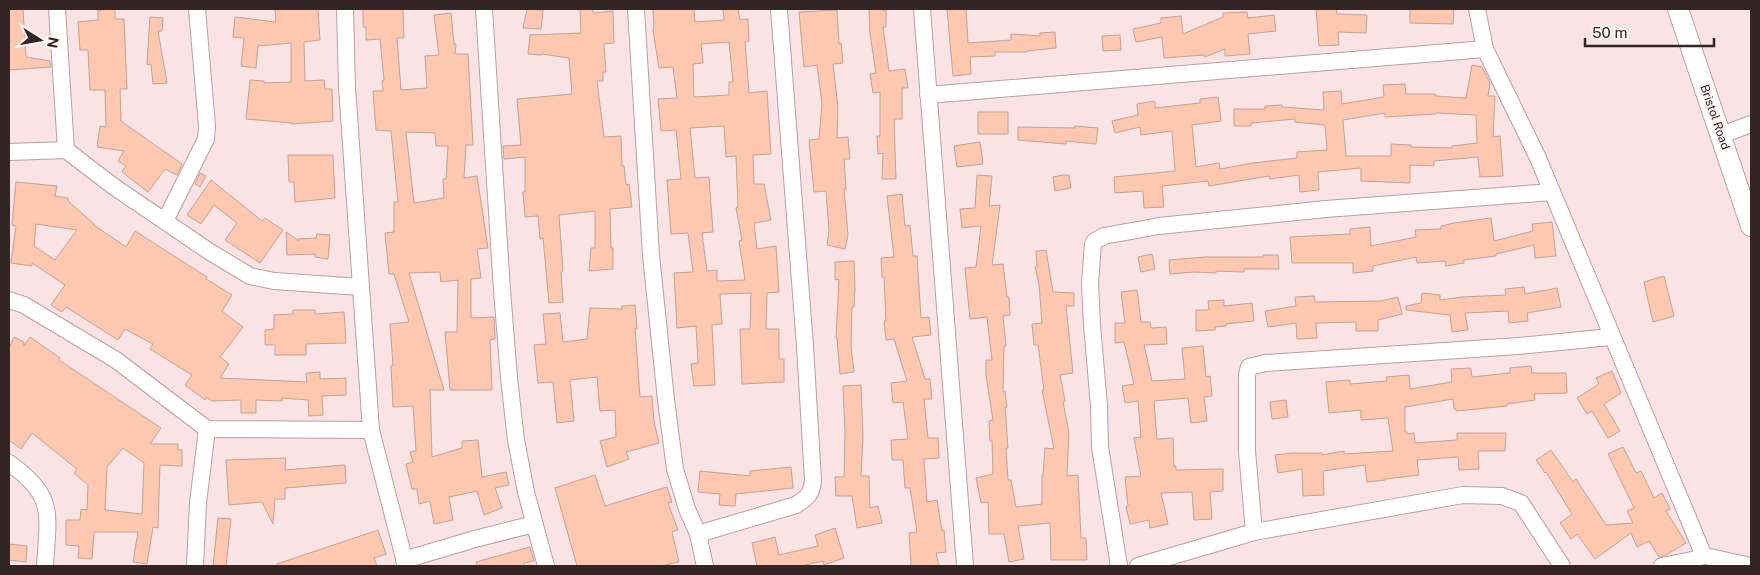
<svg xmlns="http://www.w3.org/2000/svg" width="1760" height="575" font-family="'Public Sans',sans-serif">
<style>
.building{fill:#fec8b0;stroke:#c1a294;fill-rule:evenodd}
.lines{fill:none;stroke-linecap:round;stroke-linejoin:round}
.minor-casing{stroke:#c09c9f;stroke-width:18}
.tertiary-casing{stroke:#c09c9f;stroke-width:22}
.minor{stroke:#fff;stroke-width:16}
.tertiary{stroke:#fff;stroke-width:20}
.labels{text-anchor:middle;stroke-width:4;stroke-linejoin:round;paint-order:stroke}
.street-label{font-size:12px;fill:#332526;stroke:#fcf4f5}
</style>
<rect width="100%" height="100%" fill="#fae3e4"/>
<g class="building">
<polygon points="9,9 23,9 26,57 50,61 51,67 9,70"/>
<polygon points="115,9 115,19 124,19 127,89 120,89 121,121 182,164 177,175 165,169 148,192 122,172 126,166 118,161 124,151 97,147 100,126 106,127 105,90 90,90 88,50 80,50 78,22 98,20 98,10"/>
<polygon points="275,9 318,9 320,40 304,42 305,81 324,80 325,89 332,89 333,121 292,124 292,123 246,119 250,80 264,81 264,83 291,82 291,43 258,46 256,68 241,66 244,38 233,37 235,17 276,22"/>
<path d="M363,9H403L404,38H397L401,90L427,88L425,56L439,55L434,15L451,13L454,44H456L455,54H468L473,145H466L464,178L477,176L488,248L477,249L481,278L471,279V318L494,317L495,339L490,340L492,390H450L445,332H457L458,280L441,282L440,272L409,273L444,390H430L432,457L462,448V441L478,440L482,477L506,472L509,485L495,488L502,508L484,515L477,491L449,497L453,520L434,524L430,501L419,504L417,489H412L406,464L413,462L410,452L416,451L413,406L393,407L391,366H393L390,324L409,322L394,274H389L385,233L394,232V202H398L391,131L376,130L373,91H383L382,81L384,80L380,39L366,40V27H363ZM406,132L435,133L436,146H448L446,179H443L444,198L414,203Z"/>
<polygon points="527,9 543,10 541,29 523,28"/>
<polygon points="580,9 593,9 593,13 613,11 614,43 604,44 606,72 603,72 603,81 597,81 604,137 621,136 622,166 624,166 626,185 629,184 632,207 610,209 611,248 613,248 613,269 589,271 591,248 595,248 595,211 559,215 563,271 561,272 563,302 549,303 543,238 540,239 538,216 525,217 523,192 525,192 525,157 504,159 503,146 521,145 517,99 572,94 569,58 542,54 541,55 528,54 530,35 581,33"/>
<path d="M653,9H694L695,22L724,20L723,9H738L740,20L748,19L749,41L745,42L749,93L767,91L771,154L753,155L754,184H764L771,220L754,223L757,249L776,246L779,292L767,293L766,329H779V359H784V382L742,384L740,329H750L751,293L720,294L722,324L712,325L715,385L694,386L691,364L698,363L696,326L677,328L674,273L693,272L688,233L671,234L667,180L681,179L676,130L661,131L658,99L677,98L673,67L659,68L653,31L654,26ZM729,42L733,82H729V95L694,97L693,64L703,63L701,44ZM724,126L726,157L736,156L738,207L736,208L742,240L739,241L745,280L717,281V270L707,271L702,233L713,232L709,177L695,178L690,128Z"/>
<polygon points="869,9 886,10 886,27 883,27 889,71 905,69 908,88 902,88 902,119 894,119 896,179 882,179 883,153 878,154 877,136 880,136 880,92 873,93 870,74 876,73 870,34"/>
<polygon points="947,9 966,9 968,43 1011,40 1011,34 1040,36 1040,33 1055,32 1056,48 1027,51 1027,52 995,52 995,56 970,57 971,74 953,76"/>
<polygon points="1316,9 1336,9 1337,14 1367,15 1366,33 1338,32 1339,45 1319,46"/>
<polygon points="1410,9 1454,9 1453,24 1410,23"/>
<polygon points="837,10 839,44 841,43 843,63 833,64 838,108 837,138 848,137 850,159 844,159 846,189 844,189 848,235 845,249 827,245 829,231 826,191 814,192 809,140 819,139 822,104 817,65 804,67 799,12"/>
<polygon points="1247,12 1248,18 1274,15 1276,31 1248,34 1250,54 1225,56 1225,49 1205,57 1204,55 1164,58 1162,37 1136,42 1133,29 1161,23 1161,18 1181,16 1183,34 1223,17 1223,13"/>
<polygon points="150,17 163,18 162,31 158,31 167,83 153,84 151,64 147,65"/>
<polygon points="1120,35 1121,50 1103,51 1102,36"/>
<path d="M1472,65L1482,67L1490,83L1488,96H1495L1493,137L1500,136L1503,176L1480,177L1478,157L1434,161V166L1410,165V183L1361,181V168L1318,172L1319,190L1300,192L1299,175L1270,179L1269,176L1209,186L1208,181L1162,186L1164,207L1144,208L1143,191L1115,193L1114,177L1175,171L1172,131L1141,135L1140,127L1115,133L1112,121L1138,115L1137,104L1155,101V108L1200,103V99L1218,97L1221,121L1192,125L1196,167L1219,163L1220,169L1253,163L1297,158V152L1327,150L1325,125L1295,122V119L1251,123V126H1234V109H1265V106L1282,105V107L1324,110L1323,92L1341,91L1342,104L1384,97L1383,85L1405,84L1406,94H1435L1436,96L1466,98ZM1385,113V117L1436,114V113L1476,115L1477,143L1452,146V148L1411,147V145L1391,144V156H1346L1343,120Z"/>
<rect x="978" y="112" width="30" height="22"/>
<polygon points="1075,126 1098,128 1096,144 1066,141 1066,144 1018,140 1018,127 1075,128"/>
<polygon points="980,142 983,164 957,167 954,146"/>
<polygon points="288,155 333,155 335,198 295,202 294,182 289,182"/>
<polygon points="200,173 206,176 200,187 195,184"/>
<polygon points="977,175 992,176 989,206 1000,205 992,265 1003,264 1007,297 1009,297 1010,315 1003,316 1006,346 1004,346 1003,392 1005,391 1007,407 1005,407 1008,448 1006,448 1008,480 1011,480 1016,507 1042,504 1042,476 1043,476 1045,448 1054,449 1042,390 1044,390 1038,345 1034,345 1032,324 1042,323 1039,284 1035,267 1037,266 1036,251 1046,250 1053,292 1074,293 1074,306 1066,306 1073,373 1060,375 1065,401 1063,402 1069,433 1067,476 1078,475 1081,538 1086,538 1087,560 1051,560 1050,523 1018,526 1024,559 1009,562 1004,534 989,534 988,502 981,503 976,478 993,474 992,441 990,441 989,421 993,420 986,375 986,360 992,360 987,317 970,319 965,268 976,267 981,226 962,228 960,209 975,208"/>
<polygon points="1063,175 1069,175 1071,188 1055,191 1053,177"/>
<polygon points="211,180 262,221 265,218 283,230 260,263 225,240 237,223 214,205 201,224 187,215"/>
<path d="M16,182L57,186L55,196L68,198V201L94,224V225L126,247L135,231L207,277L206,279L232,295L222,311L243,327L220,357L229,364L220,378L307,382L306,373L320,372V379L346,378V395L322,396L323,415L309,416L308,400L282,398V401L256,400V413H241V400L212,401L206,397L205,400L185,385L192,375L150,349L153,344L125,329L118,340L66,307L62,312L51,305L65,285L32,263V266L11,263L16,226L12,225ZM36,224L77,230L55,260L34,246Z"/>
<polygon points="902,194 905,226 910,225 913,256 917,256 921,318 929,317 931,335 912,337 925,379 930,379 932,399 924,399 928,438 938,438 939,458 924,459 927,502 937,500 942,531 944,530 946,552 936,553 939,566 911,566 909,533 917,532 910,488 905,488 903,460 892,460 891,440 908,439 903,402 893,403 891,383 907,381 894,339 886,340 884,321 886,321 884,277 882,277 881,258 894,257 887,196"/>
<polygon points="1491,218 1494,241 1533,231 1532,224 1552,222 1556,256 1535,258 1534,245 1496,254 1496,256 1464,260 1464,263 1446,266 1445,261 1417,263 1416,257 1373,266 1373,271 1353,273 1353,263 1292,263 1290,237 1350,234 1350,229 1370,227 1371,246 1416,237 1415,230 1441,229 1441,226 1454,223"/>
<polygon points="286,232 299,241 298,239 316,238 317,234 330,235 328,259 315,257 315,254 287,255"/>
<polygon points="1152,254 1155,269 1141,272 1138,257"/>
<polygon points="1263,255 1278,255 1279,269 1244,269 1244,272 1216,271 1216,273 1194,272 1170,274 1169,260 1205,257 1263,257"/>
<polygon points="854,261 855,289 854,307 852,307 851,346 854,372 840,374 837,338 836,338 839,279 835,280 835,262"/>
<polygon points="1664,276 1674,316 1653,322 1644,282"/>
<polygon points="1524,287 1525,294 1557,288 1561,307 1527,313 1528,321 1509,323 1508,311 1465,313 1468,330 1452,332 1450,315 1406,310 1406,306 1421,303 1422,293 1440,295 1440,300 1462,297 1506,295 1505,289"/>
<polygon points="1137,290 1141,322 1150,322 1151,328 1166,327 1167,344 1144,345 1152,381 1185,379 1182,348 1203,346 1206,377 1210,376 1212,396 1204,397 1207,421 1191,423 1188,398 1154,401 1157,439 1173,438 1174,466 1176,466 1176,470 1223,469 1223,491 1210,492 1212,519 1194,520 1192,492 1161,493 1168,524 1150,528 1149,520 1130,524 1126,507 1128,506 1125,477 1141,476 1134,438 1141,437 1138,401 1125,403 1122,386 1134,384 1124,342 1115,343 1115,323 1125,323 1121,292"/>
<polygon points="1314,296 1315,302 1381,301 1398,297 1402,314 1378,320 1378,331 1356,331 1356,322 1316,323 1317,338 1297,339 1296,323 1268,327 1265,311 1296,306 1295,297"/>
<polygon points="1224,300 1224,306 1252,303 1254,321 1226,324 1226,326 1215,327 1215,330 1196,331 1196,310 1209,310 1208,301"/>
<polygon points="635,305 637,329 635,328 640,397 652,396 654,422 659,443 626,452 629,459 607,467 600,441 616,437 615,410 600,411 597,377 570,380 574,421 557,423 553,382 538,383 534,345 546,344 543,314 560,313 563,342 587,339 590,308 622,309 622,306"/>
<polygon points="293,310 315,310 315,314 344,312 346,343 306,344 306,355 275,355 275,345 265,345 265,330 274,329 274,315 293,314"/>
<path d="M14,337L24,342V346L30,337L60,358L59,360L161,428L150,444H178V450H182V466L160,465L158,528L153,527L147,564L133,562L138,532H94L92,559L78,558L79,546L66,545V520H80L81,509L87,510L88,485L74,473L77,469L32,433L21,449L9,440V348ZM123,448L144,463L142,514L105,510L107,467Z"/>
<polygon points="1531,366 1532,373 1566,373 1567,393 1534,394 1535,400 1507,404 1507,406 1456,411 1456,409 1454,409 1453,399 1405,407 1405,432 1407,432 1407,434 1414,433 1415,443 1457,440 1457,433 1506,433 1505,451 1478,451 1479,469 1459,470 1458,457 1417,460 1419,475 1385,479 1385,480 1367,482 1365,465 1323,471 1324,495 1303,496 1302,469 1278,473 1275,455 1292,453 1322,453 1322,455 1344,451 1344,454 1393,451 1388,418 1361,420 1361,410 1329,413 1326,382 1350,380 1350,384 1387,381 1386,377 1409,375 1410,389 1452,382 1451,369 1471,368 1472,377 1510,373 1510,368"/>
<polygon points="1612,371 1621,393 1604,404 1620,431 1608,438 1592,411 1587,414 1577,398 1599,384 1596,378"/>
<polygon points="861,385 863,437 861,476 869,476 870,508 878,506 882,523 857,528 852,496 836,496 835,477 844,477 845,431 843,386"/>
<polygon points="1286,400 1288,417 1272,419 1270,402"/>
<polygon points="1623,447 1636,473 1641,471 1654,498 1662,493 1670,509 1666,511 1686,543 1666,555 1659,557 1649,541 1637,547 1631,533 1595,559 1577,534 1571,539 1560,523 1572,514 1546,472 1545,473 1536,460 1551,450 1573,482 1576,479 1606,525 1633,523 1627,511 1634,508 1608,454"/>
<polygon points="286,458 285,470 345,465 346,483 285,488 285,499 275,499 273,524 262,502 229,505 226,460"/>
<polygon points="791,467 793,488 736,494 735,506 719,505 720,494 698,492 700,471 750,476 750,471"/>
<polygon points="595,475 605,506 667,487 672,502 668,503 678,530 672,532 679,562 661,566 577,566 555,488"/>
<polygon points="218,518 231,519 226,566 213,566"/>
<polygon points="835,528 844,558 824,565 823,561 801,566 757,566 752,543 775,537 779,555 818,546 815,535"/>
<polygon points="378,530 386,554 374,558 377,566 277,566 277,564"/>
<polygon points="9,544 27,546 26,562 9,560"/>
<polygon points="530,547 534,561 524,563 524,566 477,566 476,562"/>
</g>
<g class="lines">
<defs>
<g id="minor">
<polyline points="57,9 66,150"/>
<polyline points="345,9 347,87 371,430 406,566"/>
<polyline points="484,9 502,290 509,378 516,440 526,492 546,566"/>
<polyline points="636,9 651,255 666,400 675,469 687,509 698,534 705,566"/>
<polyline points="922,9 965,566"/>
<polyline points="1477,9 1485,49 1538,158 1701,549 1701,555 1697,559 1662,566"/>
<polyline points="928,95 1485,49"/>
<polyline points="1721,135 1751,124"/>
<polyline points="9,152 66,150 113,186 210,252 250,276 274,281 361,287"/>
<polyline points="165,221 206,139 207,126 197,9"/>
<polyline points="9,300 24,305 116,360 207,429 371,430"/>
<path d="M9,463C56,496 48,514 45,566"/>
<polyline points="1254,532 1247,451 1247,375 1249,367 1265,363 1518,346 1611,337"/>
<path d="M698,534L796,505C807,498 812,494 813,480L805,346L779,9"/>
<polyline points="1701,555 1750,566"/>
<polyline points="404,560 475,539 534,524"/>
<polyline points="195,566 198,503 207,429"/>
<polyline points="1119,566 1100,447 1099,406 1092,325 1090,283 1093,244 1095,241 1104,236 1159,226 1326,209 1552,192"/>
<polyline points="1138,566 1254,532 1463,495 1502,496 1521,503 1562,566"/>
</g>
<polyline id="tertiary" points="1678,9 1751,226"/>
</defs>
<use href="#minor" class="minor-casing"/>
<use href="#tertiary" class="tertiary-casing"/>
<use href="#minor" class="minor"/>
<use href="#tertiary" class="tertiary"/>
</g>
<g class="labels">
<g class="street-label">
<text transform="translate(1715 117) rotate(71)" y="4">Bristol Road</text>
</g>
</g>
<rect width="1760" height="575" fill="none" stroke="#332526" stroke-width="20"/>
<g transform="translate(40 40) rotate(101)" stroke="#fcf4f5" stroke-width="4" paint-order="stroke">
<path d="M0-4L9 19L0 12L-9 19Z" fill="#332526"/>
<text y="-8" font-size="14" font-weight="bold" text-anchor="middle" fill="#332526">N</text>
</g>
<path d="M1585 38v8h129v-8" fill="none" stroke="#332526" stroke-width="2.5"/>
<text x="1592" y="38" font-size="15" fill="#332526" stroke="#fcf4f5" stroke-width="4" paint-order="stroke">50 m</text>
</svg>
